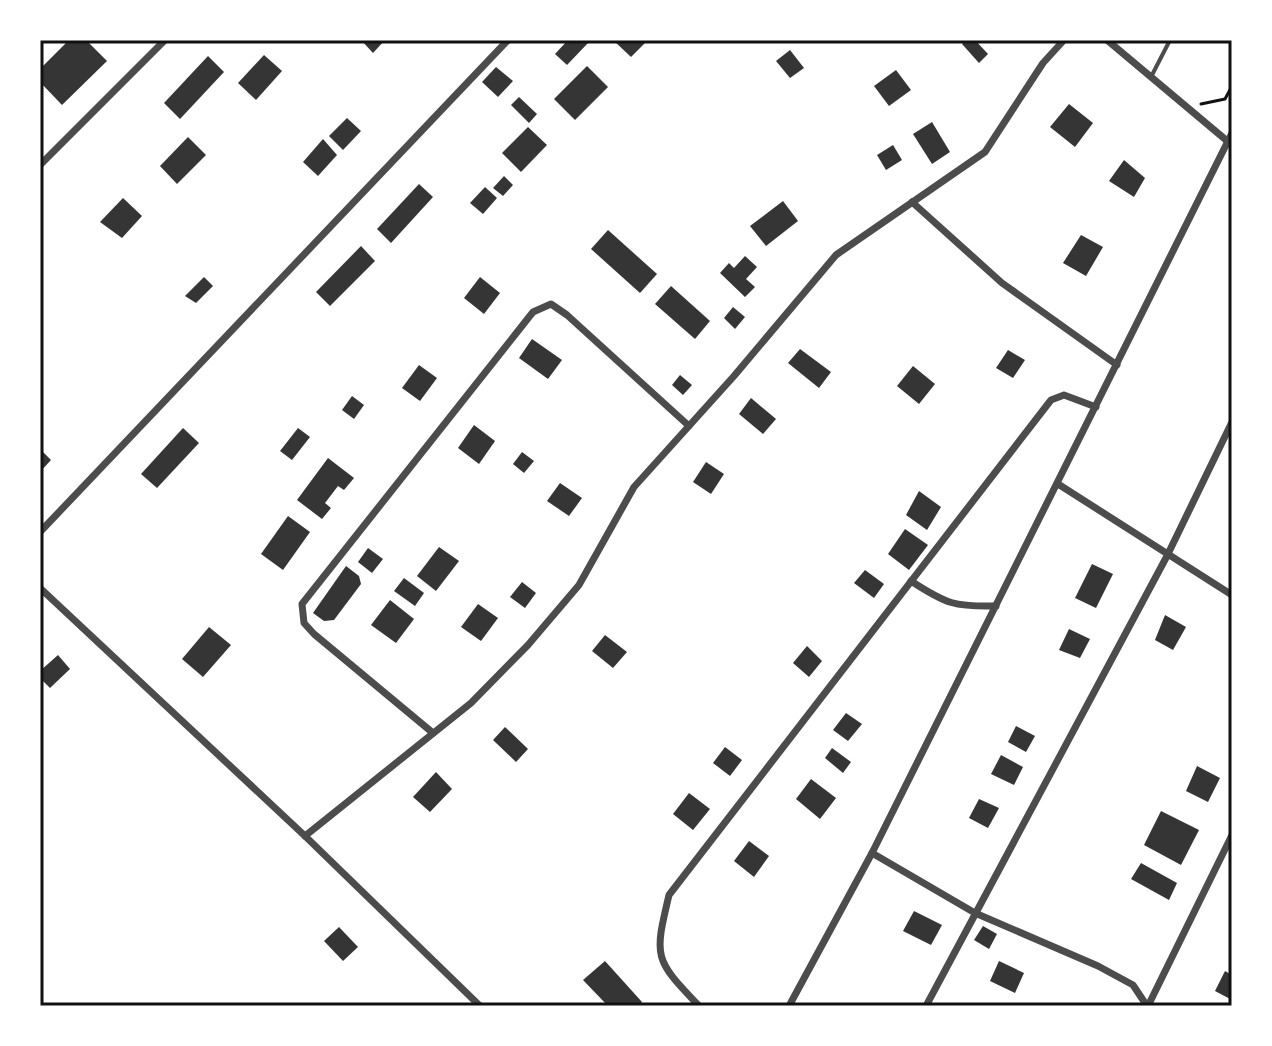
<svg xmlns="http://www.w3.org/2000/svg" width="1272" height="1046" font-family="'Fira Sans',sans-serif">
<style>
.building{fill:#353535}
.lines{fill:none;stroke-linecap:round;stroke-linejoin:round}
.path{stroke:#111;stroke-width:3}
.service{stroke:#4c4c4c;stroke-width:4}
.minor{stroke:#4c4c4c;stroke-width:7}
.neatline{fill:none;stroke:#111;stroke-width:3}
</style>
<rect width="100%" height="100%" fill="#fff"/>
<g class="building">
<polygon points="69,40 86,40 107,61 62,105 40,82 40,69"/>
<polygon points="361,40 385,40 373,53"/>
<polygon points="568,40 584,40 588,43 567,65 555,54"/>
<polygon points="613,40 648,40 631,57"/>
<polygon points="966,40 975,40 988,54 979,63 962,44"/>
<polygon points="790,50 804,68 790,78 776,61"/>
<polygon points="264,55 282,71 256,100 238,83"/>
<polygon points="208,56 224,72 180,119 164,103"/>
<polygon points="587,66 608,87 575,120 554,99"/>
<polygon points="496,67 513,81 498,97 482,82"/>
<polygon points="896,70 911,90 889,106 874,86"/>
<polygon points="519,97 537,114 529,123 511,105"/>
<polygon points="1069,104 1093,123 1075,147 1050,127"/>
<polygon points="347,118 361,131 343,150 329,136"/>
<polygon points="932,122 950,152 932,164 913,134"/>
<polygon points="528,127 547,145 521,172 502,153"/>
<polygon points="188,137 206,155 177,184 160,166"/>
<polygon points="323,139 337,155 318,176 303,162"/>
<polygon points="893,145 902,160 886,170 877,155"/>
<polygon points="1124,160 1145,178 1134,197 1109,181"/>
<polygon points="504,176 513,185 503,196 493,188"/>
<polygon points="419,184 433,197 391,243 377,229"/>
<polygon points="485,187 497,198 483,214 470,203"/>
<polygon points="123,198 142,216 122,238 100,222"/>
<polygon points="783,201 798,221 766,246 750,226"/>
<polygon points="608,230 657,274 640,293 591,249"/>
<polygon points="1081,235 1103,247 1086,276 1063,263"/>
<polygon points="361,246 375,261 330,306 316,292"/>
<polygon points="745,256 757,267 746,279 755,287 745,297 720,273 729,263 734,268"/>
<polygon points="204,277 213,286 196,303 185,296"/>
<polygon points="480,277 500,293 484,314 464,298"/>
<polygon points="671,286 710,321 695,339 655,304"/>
<polygon points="733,307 745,317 735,329 724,318"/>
<polygon points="532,339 562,360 548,379 519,358"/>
<polygon points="800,349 831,372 819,388 788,363"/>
<polygon points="1008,350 1025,360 1013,378 996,368"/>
<polygon points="419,365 437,378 420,401 402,388"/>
<polygon points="913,366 935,384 919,404 897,386"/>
<polygon points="680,375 692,385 683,395 672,385"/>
<polygon points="352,396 364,405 354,419 342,410"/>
<polygon points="751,398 776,419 763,434 739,414"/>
<polygon points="474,425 495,441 479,464 458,448"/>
<polygon points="183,428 199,443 157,488 141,474"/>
<polygon points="298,428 310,437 292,460 280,451"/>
<polygon points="40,449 51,460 40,472"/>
<polygon points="522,452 534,461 524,473 513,464"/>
<polygon points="328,458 354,478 344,490 338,486 325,503 331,508 322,519 297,500"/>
<polygon points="706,462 724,474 711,494 693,482"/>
<polygon points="560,483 582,498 569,516 547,501"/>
<polygon points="919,491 941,507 927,530 906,515"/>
<polygon points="288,516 310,532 283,570 261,554"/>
<polygon points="905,529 928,545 909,570 888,554"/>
<polygon points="439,547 459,561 436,591 417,576"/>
<polygon points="368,548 383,559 372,573 358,562"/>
<polygon points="1092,564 1113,574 1096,608 1075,598"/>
<polygon points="346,566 359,576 361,584 334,620 324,621 313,613"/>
<polygon points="865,570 884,584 874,598 854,583"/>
<polygon points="404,578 424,593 415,606 394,591"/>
<polygon points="522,582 536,593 525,608 510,597"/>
<polygon points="390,600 414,619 396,643 371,625"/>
<polygon points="478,604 498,618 481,641 461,627"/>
<polygon points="1165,615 1186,627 1173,650 1155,640"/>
<polygon points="209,627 231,645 203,677 182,659"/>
<polygon points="1069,629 1090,639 1080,658 1059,650"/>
<polygon points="605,635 627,652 613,668 592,651"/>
<polygon points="807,646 822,661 809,677 793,663"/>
<polygon points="58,655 70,669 50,688 40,678 40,671"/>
<polygon points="846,713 862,724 848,741 833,730"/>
<polygon points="1016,726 1035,736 1026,752 1008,742"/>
<polygon points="505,727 528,749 516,762 493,740"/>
<polygon points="725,747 742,760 730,776 713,763"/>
<polygon points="832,748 851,762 843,773 825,758"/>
<polygon points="1001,755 1023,767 1014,785 991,774"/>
<polygon points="1197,766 1220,778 1208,802 1186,791"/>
<polygon points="436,772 452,789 430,812 413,797"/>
<polygon points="811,779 836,798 820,819 796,799"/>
<polygon points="689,793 710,809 693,830 673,814"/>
<polygon points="979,799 999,808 988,828 969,818"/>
<polygon points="1161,811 1199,830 1181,865 1144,845"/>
<polygon points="749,841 769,856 754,877 734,861"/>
<polygon points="1141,863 1177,883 1169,900 1131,879"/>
<polygon points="914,911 942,925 931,945 903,931"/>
<polygon points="983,926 997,934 989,949 974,940"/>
<polygon points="339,927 358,947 343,961 324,941"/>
<polygon points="605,961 642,1002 638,1006 608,1006 583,980"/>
<polygon points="999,961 1024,973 1015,993 990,981"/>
<polygon points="1225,971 1232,975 1232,1000 1215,991"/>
</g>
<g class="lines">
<g class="path">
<polyline points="1232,44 1232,65"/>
<polyline points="1201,104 1225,99 1232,86"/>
</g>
<polyline class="service" points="1151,77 1170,40"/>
<g class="minor">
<polyline points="1107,40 1232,145"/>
<polyline points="40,165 165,40"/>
<polyline points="912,202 1002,283 1117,365"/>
<polyline points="1058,484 1232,595"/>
<polyline points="40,532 508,40"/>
<path d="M911,581C946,604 955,607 996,606"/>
<polyline points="40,588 305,836 480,1006"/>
<polyline points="433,733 314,634 304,623 302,604 533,312 551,304 567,315 689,426"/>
<polyline points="305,836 471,703 528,645 579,585 634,487 734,376 836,255 985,152 1043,63 1064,40"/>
<polyline points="872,853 975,913 1098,966 1133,985 1147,1006"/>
<path d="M699,1006C654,959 654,958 669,895L1051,400L1064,395L1096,407"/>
<polyline points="789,1006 872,853 1232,133"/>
<polyline points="926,1006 1167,556 1232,422"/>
<polyline points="1148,1006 1232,835"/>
</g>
</g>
<rect width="1272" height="1046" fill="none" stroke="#ffffff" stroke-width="84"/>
<rect x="42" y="42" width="1188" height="962" class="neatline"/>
</svg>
